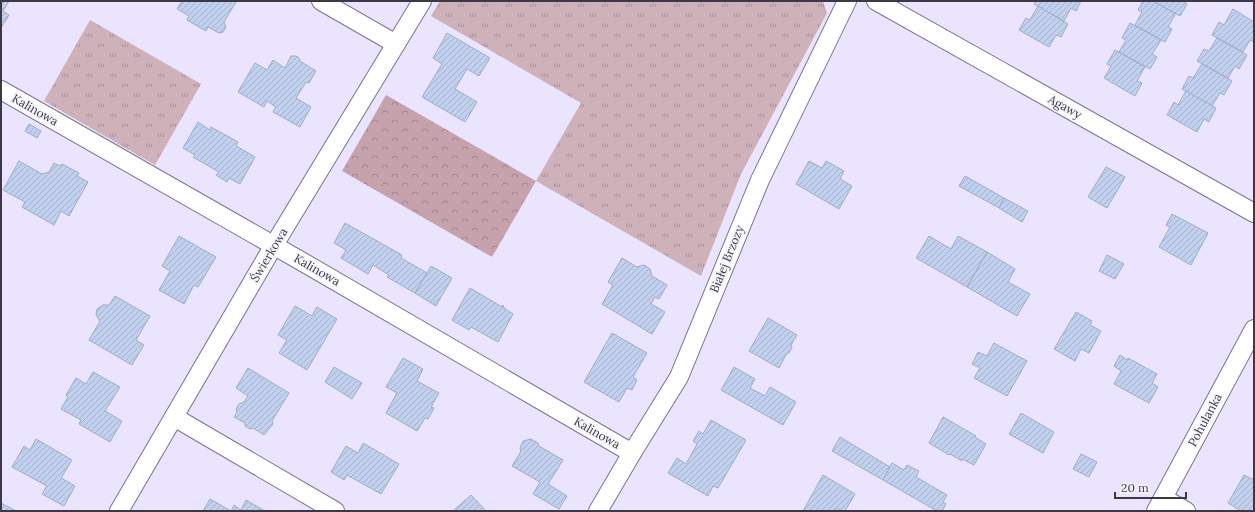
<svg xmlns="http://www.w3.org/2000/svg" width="1255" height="512" font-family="Lora,serif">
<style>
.grass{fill:url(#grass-tufts)}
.forest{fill:url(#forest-crowns)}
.building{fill:url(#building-hatch);stroke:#9eacc8}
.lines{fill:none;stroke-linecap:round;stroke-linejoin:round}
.street-casing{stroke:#7a7390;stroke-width:20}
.street{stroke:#fff;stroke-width:18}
.labels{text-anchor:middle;stroke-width:3.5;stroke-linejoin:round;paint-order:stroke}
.street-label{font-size:12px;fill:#3c3945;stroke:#f6f4fb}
</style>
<defs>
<pattern id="grass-tufts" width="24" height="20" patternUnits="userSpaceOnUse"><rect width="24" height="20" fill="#cfb1ba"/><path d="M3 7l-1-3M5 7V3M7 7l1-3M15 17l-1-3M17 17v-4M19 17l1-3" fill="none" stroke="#a99199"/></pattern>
<pattern id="forest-crowns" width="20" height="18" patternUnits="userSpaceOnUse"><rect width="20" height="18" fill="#c6a2ac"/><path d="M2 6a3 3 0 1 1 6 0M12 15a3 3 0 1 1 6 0" fill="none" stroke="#a2858e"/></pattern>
<pattern id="building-hatch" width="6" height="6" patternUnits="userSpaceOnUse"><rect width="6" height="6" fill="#c1d0ee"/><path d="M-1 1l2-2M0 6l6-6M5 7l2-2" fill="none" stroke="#a7b3cd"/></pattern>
</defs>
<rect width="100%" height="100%" fill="#eae4fe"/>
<g class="grass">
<polygon points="440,1 823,1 827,13 741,174 701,276 536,181 581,103 431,16"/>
<polygon points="90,20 201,84 155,165 44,101"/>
</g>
<polygon class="forest" points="386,95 536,181 492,257 342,171"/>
<g class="building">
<polygon points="1,1 9,1 3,11 9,15 1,28"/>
<polygon points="182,1 234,1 236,2 224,22 226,27 223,32 219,33 208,27 206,31 187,20 189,16 177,9"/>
<polygon points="1036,1 1081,1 1076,11 1071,8 1064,21 1034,4"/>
<polygon points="1143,1 1153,1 1176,13 1168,27 1172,29 1165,42 1135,25 1142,12 1138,10"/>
<polygon points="1153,1 1183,1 1187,4 1180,16"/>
<polygon points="1038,6 1068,24 1061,37 1056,35 1049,47 1019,30 1026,18 1030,20"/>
<polygon points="1233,9 1254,22 1254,42 1250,40 1243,52 1212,35 1219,22 1224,25"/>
<polygon points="1130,23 1161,40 1152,54 1157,57 1150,69 1119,52 1126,40 1122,38"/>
<polygon points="447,33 490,58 479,76 467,69 455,89 477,102 465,122 422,97 442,64 433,58"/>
<polygon points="1217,38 1247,55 1239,69 1235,66 1228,78 1197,61 1204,49 1209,51"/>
<polygon points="1115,50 1145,67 1137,81 1142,83 1135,96 1104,78 1111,66 1107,64"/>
<polygon points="291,56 296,56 299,58 300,61 316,71 309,83 306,82 296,98 311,107 300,127 273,112 276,107 267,101 264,107 238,92 255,63 267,70 273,60 285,68"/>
<polygon points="1202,64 1232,81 1224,95 1220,93 1212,106 1182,89 1189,76 1193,78"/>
<polygon points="1186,91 1216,108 1209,122 1204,119 1197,132 1167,115 1174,102 1178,105"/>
<polygon points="198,122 210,130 211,127 238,142 236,146 255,157 240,184 229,178 227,182 216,175 219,172 193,157 195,155 183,148"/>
<polygon points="29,124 41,131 37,138 25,131"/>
<polygon points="19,161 42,174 49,172 54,163 60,166 62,164 79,173 77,176 88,182 69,216 61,211 54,225 22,207 25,202 3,190"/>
<polygon points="809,161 822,168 826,161 844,171 840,179 852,186 839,209 796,184"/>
<polygon points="1106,167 1125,177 1107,208 1088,197"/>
<polygon points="965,176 1004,198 999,208 959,186"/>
<polygon points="1004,198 1028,211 1022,222 999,208"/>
<polygon points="1172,214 1208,233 1191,265 1159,247 1170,227 1166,225"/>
<polygon points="345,223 402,255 401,258 427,273 415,293 387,277 389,275 373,265 368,274 341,258 346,250 334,243"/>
<polygon points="179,236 216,257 198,287 194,285 184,304 159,290 170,271 162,266"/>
<polygon points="929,236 951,249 958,236 987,252 967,287 916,258"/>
<polygon points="987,252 1015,269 1008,282 1030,294 1017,316 967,287"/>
<polygon points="1107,255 1124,264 1115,279 1099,271"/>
<polygon points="622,258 637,267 644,265 650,269 652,276 667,285 659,299 655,297 651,304 665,312 652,334 602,304 613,285 608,282"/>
<polygon points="431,266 452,278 436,306 415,293"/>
<polygon points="470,288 502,307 503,305 504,308 513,314 498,342 471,327 469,330 452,320"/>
<polygon points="115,296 150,316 136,340 144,345 132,365 89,340 100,321 96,315 97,309 103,305 109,305"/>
<polygon points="295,306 312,316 317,307 337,319 307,370 279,353 287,340 278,335"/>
<polygon points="1076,312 1092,321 1090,325 1101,331 1089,353 1081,349 1075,361 1054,349"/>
<polygon points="768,318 797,335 791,345 792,347 789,353 787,353 779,368 749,351"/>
<polygon points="612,333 647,353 633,377 637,380 632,390 627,388 619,402 584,382"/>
<polygon points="994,343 1027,361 1007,396 974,378 980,368 972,364 978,352 987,356"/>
<polygon points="1120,355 1127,360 1128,358 1157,374 1152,383 1158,387 1149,403 1114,384 1121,371 1114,366"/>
<polygon points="403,358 423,369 417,381 439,393 431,407 434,408 428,419 425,418 417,431 386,413 397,393 386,387"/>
<polygon points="334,367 362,383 352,399 325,382"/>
<polygon points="734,367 755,379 750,388 765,396 770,387 796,402 783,425 721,390"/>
<polygon points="248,368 289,393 272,421 273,424 264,435 253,428 250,429 245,426 245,423 234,417 237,412 236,409 239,404 244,402 248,396 236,388"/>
<polygon points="93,372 120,387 105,411 122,421 110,442 79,424 81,420 61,409 68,397 66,395 76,378 86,384"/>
<polygon points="1021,413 1054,432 1043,453 1009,434"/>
<polygon points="943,417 976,436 975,437 986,444 974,465 962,459 962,461 950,454 949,455 929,443"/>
<polygon points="711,420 746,440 718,488 713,486 708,496 668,473 677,458 686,464 697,444 693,441 699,431 703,434"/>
<polygon points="840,437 890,467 883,480 832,451"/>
<polygon points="36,439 72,460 61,478 75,486 64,506 42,494 47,486 12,467 24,446 30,450"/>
<polygon points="531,439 538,443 539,446 563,460 548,484 567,496 559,509 533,494 540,482 512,466 521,451 520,448 523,441"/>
<polygon points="363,443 399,464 381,494 347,475 344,480 331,472 346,446 358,453"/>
<polygon points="1081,454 1097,462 1089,477 1073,469"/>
<polygon points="892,463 904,470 907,465 919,471 916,477 947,495 943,502 946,504 942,511 937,511 883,480"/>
<polygon points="823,475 855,494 845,511 842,511 836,508 835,511 803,511"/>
<polygon points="1244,475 1254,480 1254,511 1241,511 1228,503"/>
<polygon points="471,495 486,511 453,511"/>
<polygon points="210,499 231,511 234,505 241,510 246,500 265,511 203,511"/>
<polygon points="1,503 16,511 1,511"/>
</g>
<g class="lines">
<defs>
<g id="street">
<polyline points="321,1 396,44"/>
<polyline points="876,1 1254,213"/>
<polyline points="1,90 301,261 632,453"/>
<polyline points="174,417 335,511"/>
<polyline points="1163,498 1186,511"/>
<polyline points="119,511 274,245 422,1"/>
<polyline points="598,511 632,453 679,377 760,180 847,1"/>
<polyline points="1156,511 1254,329"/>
</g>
</defs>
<use href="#street" class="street-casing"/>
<use href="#street" class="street"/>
</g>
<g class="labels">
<g class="street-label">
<text transform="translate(1065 107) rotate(29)" y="4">Agawy</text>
<text transform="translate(35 110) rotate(30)" y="4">Kalinowa</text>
<text transform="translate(269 255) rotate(-59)" y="4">Świerkowa</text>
<text transform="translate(727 259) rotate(-68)" y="4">Białej Brzozy</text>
<text transform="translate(317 270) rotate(30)" y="4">Kalinowa</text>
<text transform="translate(1205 420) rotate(-62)" y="4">Pohulanka</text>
<text transform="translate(597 433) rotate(30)" y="4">Kalinowa</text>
</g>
</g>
<rect width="1255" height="512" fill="none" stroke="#3c3945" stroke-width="4"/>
<path d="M1115 492v6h71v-6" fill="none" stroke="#3c3945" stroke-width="2"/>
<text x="1121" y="492" font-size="12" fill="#3c3945" stroke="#f6f4fb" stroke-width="3" paint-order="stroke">20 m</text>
</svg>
